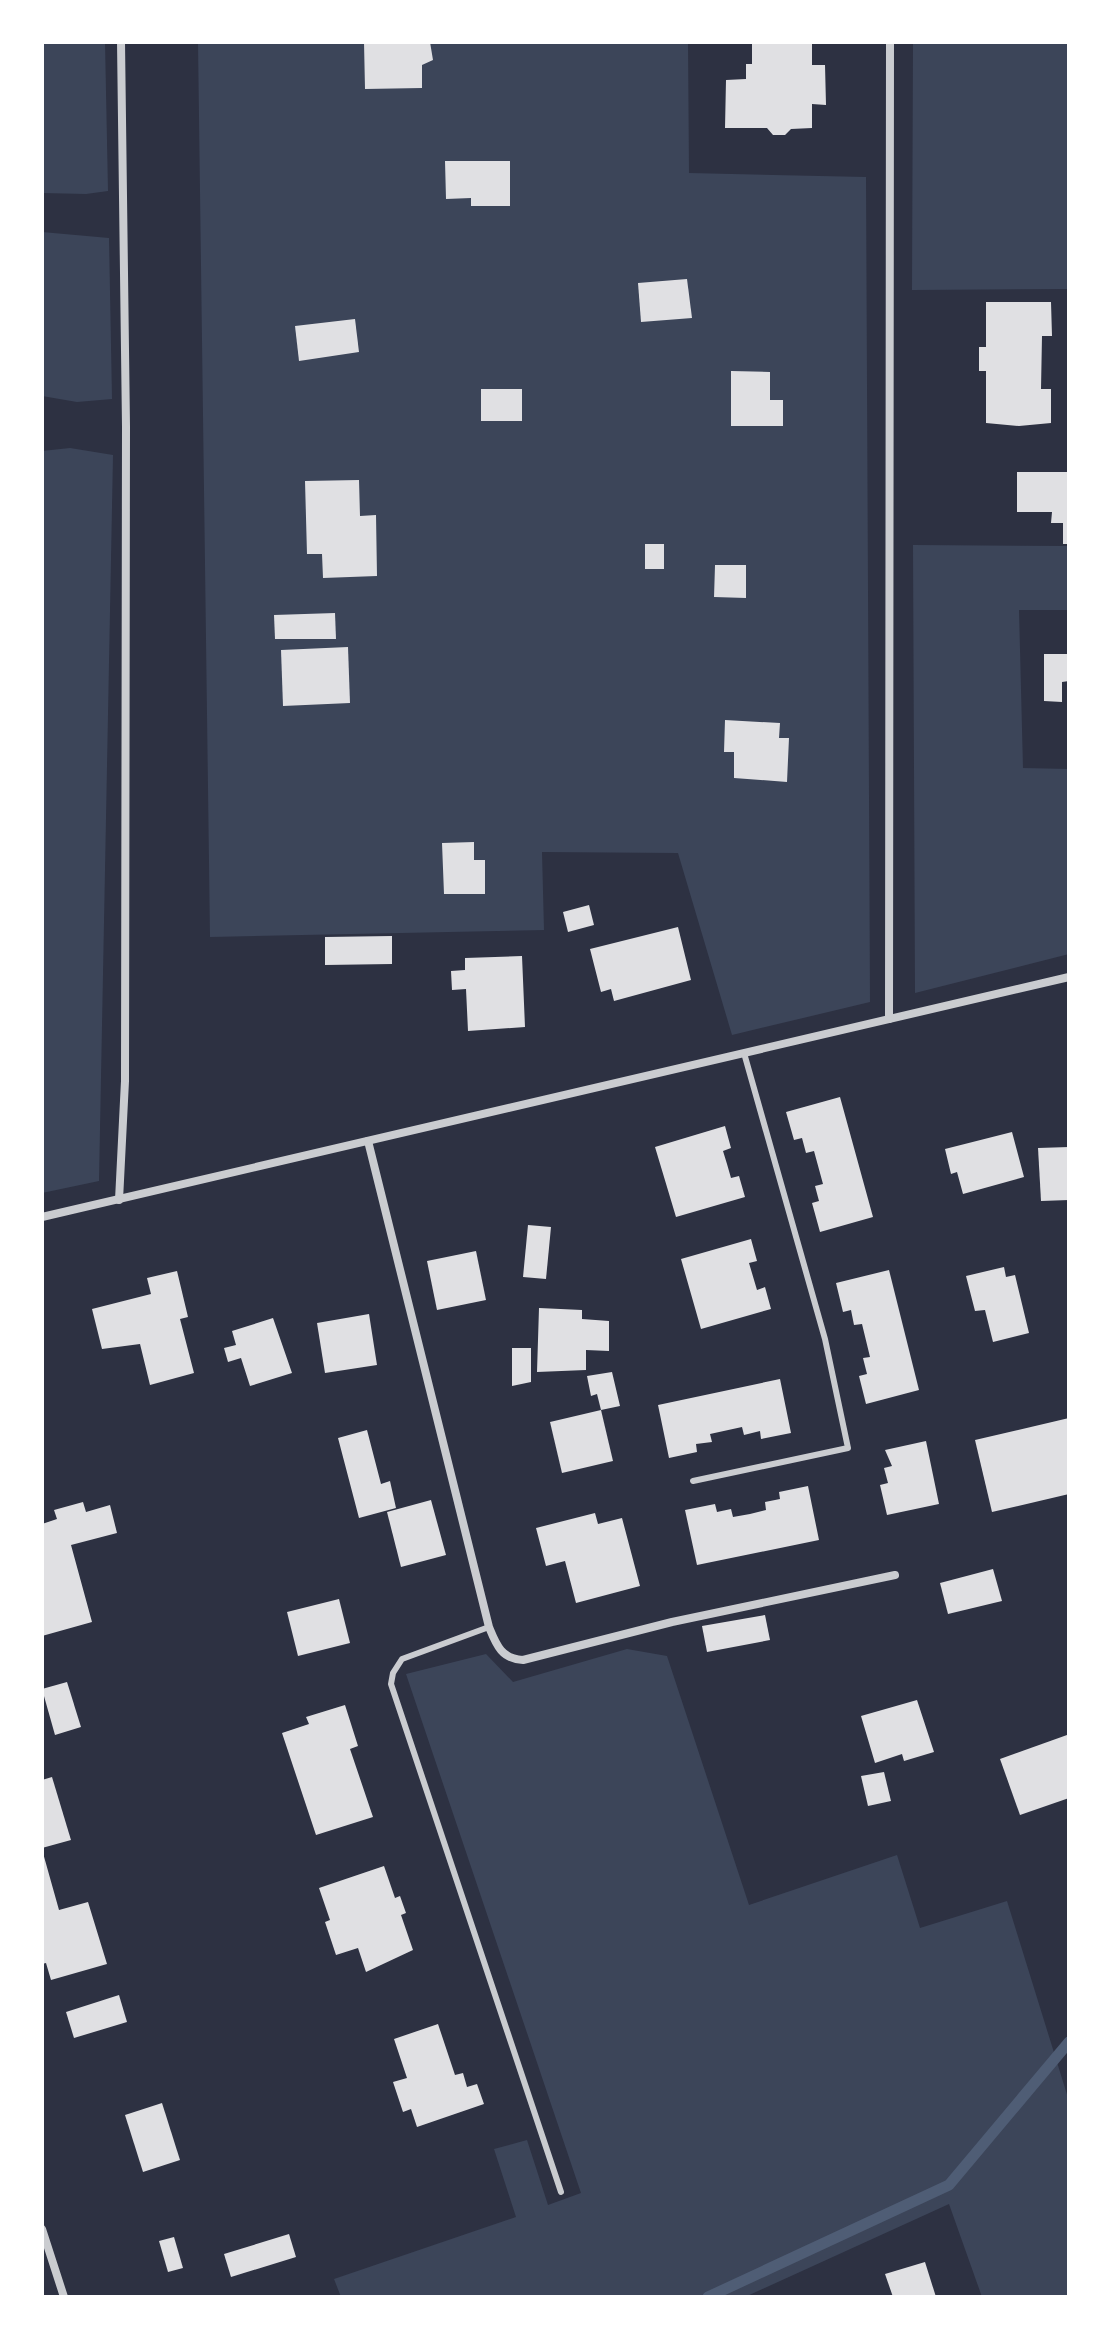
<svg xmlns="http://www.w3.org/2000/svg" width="1111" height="2339" font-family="'Open Sans',sans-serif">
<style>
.green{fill:#3c4559}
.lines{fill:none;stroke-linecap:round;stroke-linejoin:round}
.stream{stroke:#4f5d75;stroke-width:11}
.building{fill:#e0e0e3}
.service{stroke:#caccd0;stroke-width:6}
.minor{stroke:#caccd0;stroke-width:8}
</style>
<rect width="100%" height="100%" fill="#2d3142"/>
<g class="green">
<polygon points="42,42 105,42 108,191 86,194 42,193"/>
<polygon points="198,42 688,42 689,173 866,177 870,1002 732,1035 678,853 542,852 544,930 210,937"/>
<polygon points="913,42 1069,42 1069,450 1068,289 912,290"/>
<polygon points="42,232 109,238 112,399 77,402 42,396"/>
<polygon points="70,448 113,455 99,1181 42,1193 42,451"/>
<polygon points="913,545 1069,546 1069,610 1019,610 1023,768 1069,769 1069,954 915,993"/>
<polygon points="627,1649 667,1656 749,1905 897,1855 920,1928 1007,1901 1069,2101 1069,2297 982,2297 949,2204 745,2297 341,2297 334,2279 516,2217 494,2149 527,2140 548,2205 581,2193 406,1674 486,1654 513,1682"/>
</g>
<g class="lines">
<polyline class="stream" points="708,2297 949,2185 1069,2042"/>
</g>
<g class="building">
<polygon points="364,42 430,42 433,60 422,65 422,88 365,89"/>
<polygon points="752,42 812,42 812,65 825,65 826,105 812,104 812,128 791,129 785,135 773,135 767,128 725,128 726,80 746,79 746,64 752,64"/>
<polygon points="445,161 510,161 510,206 471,206 471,198 446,199"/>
<polygon points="687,279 692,318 641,322 638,283"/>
<polygon points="986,302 1051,302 1052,336 1042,336 1041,389 1051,389 1051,423 1019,426 986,423 986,371 979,371 979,347 986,347"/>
<polygon points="355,319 359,352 299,361 295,326"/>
<polygon points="731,371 770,372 770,400 783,400 783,426 731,426"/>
<rect x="481" y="389" width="41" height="32"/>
<polygon points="1017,472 1069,472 1069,544 1063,544 1063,523 1051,523 1052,512 1017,512"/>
<polygon points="359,480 360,516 376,515 377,576 323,578 322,554 307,554 305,481"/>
<rect x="645" y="544" width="19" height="25"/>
<polygon points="715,565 746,565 746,598 714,597"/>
<polygon points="335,613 336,639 275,639 274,615"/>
<polygon points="348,647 350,703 283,706 281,650"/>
<polygon points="1044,654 1069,654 1069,681 1062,682 1062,702 1044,701"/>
<polygon points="725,720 780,723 779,738 789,738 787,782 734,778 734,752 724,752"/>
<polygon points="474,842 474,860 485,860 485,894 444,894 442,843"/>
<polygon points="589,905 594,925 568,932 563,912"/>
<polygon points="678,927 691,980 614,1001 611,989 601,992 590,949"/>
<polygon points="392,936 392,964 325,965 325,937"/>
<polygon points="522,956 525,1027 468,1031 466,989 452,990 451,971 465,970 465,958"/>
<polygon points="840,1097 873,1217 820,1232 812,1203 819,1201 815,1186 823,1184 814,1151 806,1153 802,1138 794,1140 786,1112"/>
<polygon points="725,1126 731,1148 723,1151 727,1164 731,1178 739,1176 745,1197 676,1217 655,1147"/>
<polygon points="1012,1132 1024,1177 963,1194 957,1172 951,1174 945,1149"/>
<polygon points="1069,1147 1069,1200 1041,1201 1038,1148"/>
<polygon points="528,1225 551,1227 546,1279 523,1277"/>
<polygon points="751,1239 757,1261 749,1263 757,1290 765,1287 771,1309 701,1329 681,1259"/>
<polygon points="476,1251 486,1300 437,1310 427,1261"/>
<polygon points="1004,1267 1006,1277 1015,1275 1029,1333 993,1342 985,1310 975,1311 966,1276"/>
<polygon points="889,1270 919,1390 866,1404 859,1376 867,1374 863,1358 870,1357 862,1324 854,1325 851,1310 843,1312 836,1283"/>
<polygon points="177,1271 188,1317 180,1319 194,1373 150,1385 140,1344 102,1349 92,1309 151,1294 147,1278"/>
<polygon points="539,1308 582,1310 582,1319 609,1321 609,1351 586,1350 586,1370 537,1372"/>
<polygon points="369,1314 377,1365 325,1373 317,1323"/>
<polygon points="273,1318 292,1373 250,1386 241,1358 228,1362 224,1348 236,1345 232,1331"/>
<polygon points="512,1348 531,1348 531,1382 512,1386"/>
<polygon points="612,1372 620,1406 601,1410 597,1394 591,1396 587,1376"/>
<polygon points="780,1379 791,1433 761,1439 760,1431 744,1435 742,1427 710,1434 712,1442 696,1444 697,1452 669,1458 658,1405"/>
<polygon points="601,1410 613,1461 562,1473 550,1422"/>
<polygon points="1069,1418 1069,1494 992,1512 975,1440"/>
<polygon points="367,1430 381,1484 390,1481 396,1508 359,1518 338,1438"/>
<polygon points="926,1441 939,1504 887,1515 880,1485 888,1483 884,1468 892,1466 885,1450"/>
<polygon points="808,1486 819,1540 697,1565 685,1510 715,1504 717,1512 731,1509 733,1517 750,1514 766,1510 765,1502 780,1499 779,1492"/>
<polygon points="431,1500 446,1555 401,1567 387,1512"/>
<polygon points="83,1502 86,1512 110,1505 117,1533 71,1545 92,1622 42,1636 42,1524 57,1519 54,1510"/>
<polygon points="595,1513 598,1524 622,1518 640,1586 576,1603 565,1561 546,1566 536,1528"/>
<polygon points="993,1569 1002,1601 948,1614 940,1583"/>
<polygon points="339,1599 350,1643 298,1656 287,1612"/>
<polygon points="765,1615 770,1640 707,1652 702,1626"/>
<polygon points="67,1682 81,1727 55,1735 42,1689"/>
<polygon points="917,1700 934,1752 904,1761 902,1754 875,1763 861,1716"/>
<polygon points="345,1705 358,1746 350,1749 373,1817 316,1835 282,1733 309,1724 306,1717"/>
<polygon points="1067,1735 1069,1798 1020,1815 1000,1759"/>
<polygon points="884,1772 891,1801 868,1806 861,1776"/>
<polygon points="52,1777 71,1840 42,1848 42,1780"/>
<polygon points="43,1853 59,1910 88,1902 107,1964 51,1980 46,1963 42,1964"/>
<polygon points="384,1866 395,1898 400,1896 406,1913 401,1915 413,1950 366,1972 358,1948 336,1955 325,1922 330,1920 319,1888"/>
<polygon points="119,1995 127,2022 74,2038 66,2012"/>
<polygon points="438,2024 455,2075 463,2073 467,2087 477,2084 484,2104 417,2127 411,2109 403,2112 393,2082 407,2078 394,2039"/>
<polygon points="162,2103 180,2160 143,2172 125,2115"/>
<polygon points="289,2234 296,2257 231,2277 224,2254"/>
<polygon points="174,2237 183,2268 168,2272 159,2241"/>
<polygon points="925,2262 936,2297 893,2297 885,2274"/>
</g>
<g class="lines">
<g class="service">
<polyline points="693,1481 848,1448 825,1339 744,1053"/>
<polyline points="489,1627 402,1659 393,1673 391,1684 561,2192"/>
</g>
<g class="minor">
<polyline points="889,1019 890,42"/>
<path d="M368,1141L489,1627C496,1644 501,1659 523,1660L672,1622L895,1575"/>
<polyline points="119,1200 125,1081 126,427 121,42"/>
<polyline points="42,1217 1069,977"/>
<polyline points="42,2229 64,2297"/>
</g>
</g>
<rect width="1111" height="2339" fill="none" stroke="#ffffff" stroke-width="88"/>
</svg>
